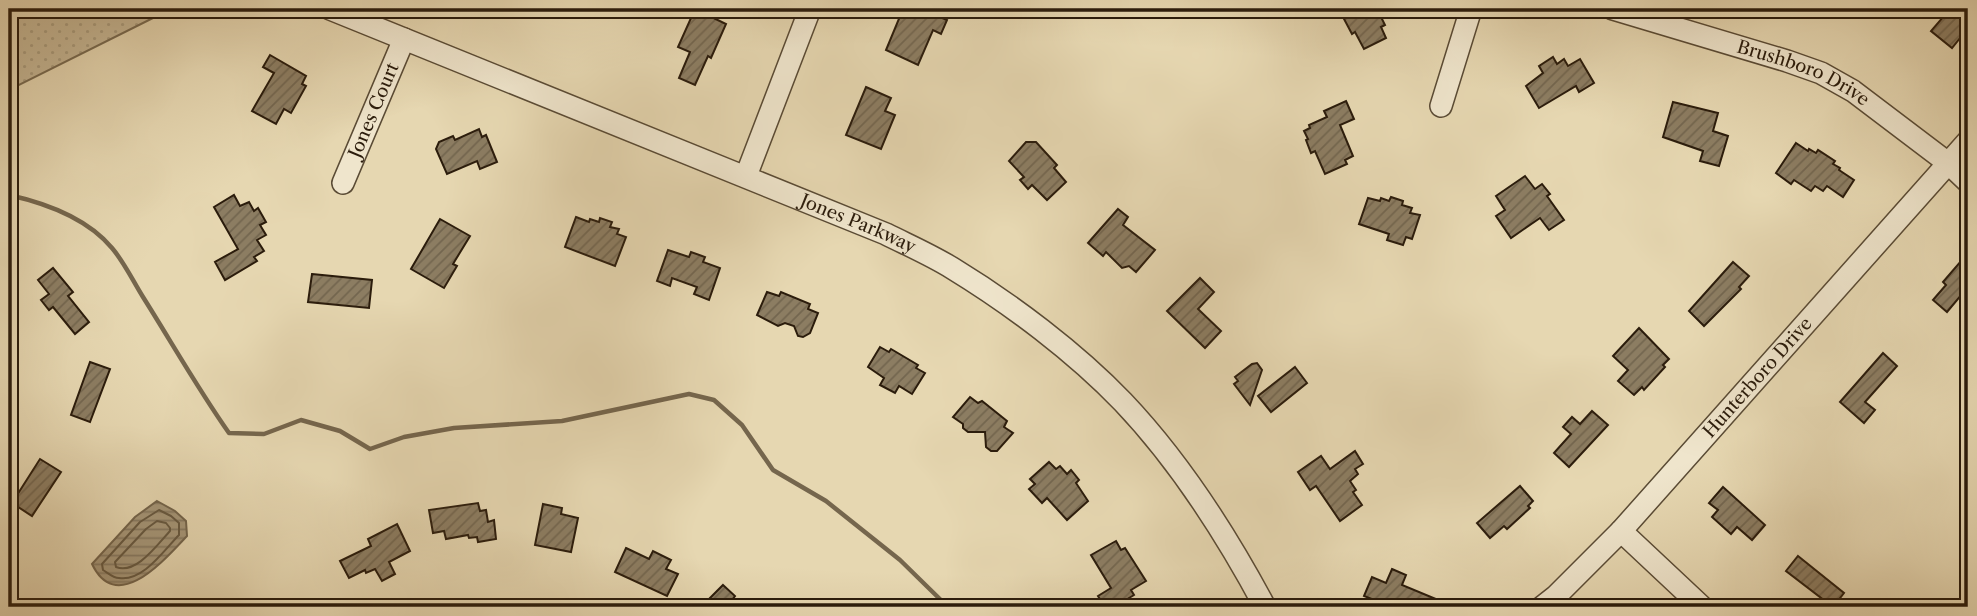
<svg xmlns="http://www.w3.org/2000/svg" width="1977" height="616" font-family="'Libre Caslon Text',serif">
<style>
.grass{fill:url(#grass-dots);stroke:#786a50;stroke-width:2}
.water{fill:url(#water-rules);stroke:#75664d;stroke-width:2}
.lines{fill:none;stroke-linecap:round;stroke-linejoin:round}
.shore{stroke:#685a42;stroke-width:2}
.stream{stroke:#75664d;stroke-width:4.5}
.building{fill:url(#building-hatch);stroke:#2b1c0c;stroke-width:2}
.minor-casing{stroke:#5a4b35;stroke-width:24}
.minor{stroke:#efe5cc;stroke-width:21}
.labels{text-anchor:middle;stroke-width:5;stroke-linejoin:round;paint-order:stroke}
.street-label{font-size:18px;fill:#2b1c0c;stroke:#efe5cc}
</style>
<defs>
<pattern id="grass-dots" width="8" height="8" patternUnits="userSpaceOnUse" patternTransform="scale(1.75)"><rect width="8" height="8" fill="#c6b795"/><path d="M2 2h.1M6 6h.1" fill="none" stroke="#aa9d7f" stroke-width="1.8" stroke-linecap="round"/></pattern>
<pattern id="water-rules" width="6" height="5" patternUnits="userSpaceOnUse" patternTransform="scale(1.75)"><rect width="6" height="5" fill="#a69779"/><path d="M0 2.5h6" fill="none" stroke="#877a62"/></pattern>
<pattern id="building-hatch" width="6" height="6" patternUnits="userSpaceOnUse" patternTransform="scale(1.75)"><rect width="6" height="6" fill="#8c7d62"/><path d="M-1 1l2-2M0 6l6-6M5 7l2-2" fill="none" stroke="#73664f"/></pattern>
</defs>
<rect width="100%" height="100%" fill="#e6d7b1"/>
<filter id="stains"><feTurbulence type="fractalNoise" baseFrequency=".00286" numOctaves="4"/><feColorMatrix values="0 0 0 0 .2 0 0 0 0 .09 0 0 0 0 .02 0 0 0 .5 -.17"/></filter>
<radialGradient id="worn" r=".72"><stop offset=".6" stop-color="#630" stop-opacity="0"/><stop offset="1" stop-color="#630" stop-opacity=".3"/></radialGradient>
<polygon class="grass" points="9,9 171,9 9,90"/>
<path class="water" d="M157,501L175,511L186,521L187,536C165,559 117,616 92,564L135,517Z"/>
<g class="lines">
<g class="shore">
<path d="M159,510L171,516L179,523V535C164,550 143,582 119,578C113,578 108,573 103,570L102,564L140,522Z"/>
<path d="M157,521L166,523L170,528V531C157,545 136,575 116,567L115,562L146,529Z"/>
</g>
<path class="stream" d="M9,195C45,203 87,218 112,248C124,262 133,281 143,297C172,343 198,389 229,433L264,434L301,420L340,431L370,449L404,437L454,428L562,421L689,394L714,400L742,425L773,470L826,501L900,560L948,607"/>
</g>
<g class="building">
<polygon points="695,9 726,24 711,58 708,56 695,85 679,78 690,52 678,47"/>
<polygon points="903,9 937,9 935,15 947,20 941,34 933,30 918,65 886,50"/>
<polygon points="1345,9 1377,9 1385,25 1381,27 1386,38 1364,49 1355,32 1352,34 1343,17 1348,15"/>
<polygon points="1950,9 1968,9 1968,28 1952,48 1931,31"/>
<polygon points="270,55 306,76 302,84 306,86 291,113 284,109 276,124 252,111 274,73 263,67"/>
<polygon points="1553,57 1557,64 1564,59 1568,66 1580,59 1594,83 1579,92 1576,86 1539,108 1526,86 1543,73 1539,66"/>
<polygon points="866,87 891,98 885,111 895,115 881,149 846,135"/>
<polygon points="1346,101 1354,119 1340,125 1353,156 1345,160 1347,164 1325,174 1315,151 1311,153 1306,140 1308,139 1304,131 1310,128 1309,125 1327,117 1324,111"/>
<polygon points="1673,102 1718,113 1713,131 1728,136 1719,166 1700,161 1703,151 1663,137"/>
<polygon points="479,129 482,137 486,135 497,162 480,169 477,161 447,174 436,149 439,142 453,136 455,140"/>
<polygon points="1026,142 1036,142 1057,165 1054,168 1066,182 1047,200 1032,185 1028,189 1020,180 1024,177 1009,161"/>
<polygon points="1796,143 1808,151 1809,149 1816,153 1818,150 1835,161 1833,164 1840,168 1839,170 1854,180 1843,197 1827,186 1823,191 1815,186 1811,191 1794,180 1791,184 1776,173"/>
<polygon points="1525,176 1535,189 1542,184 1550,194 1547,196 1564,220 1549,230 1540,218 1511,238 1496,216 1505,210 1496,196"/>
<polygon points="234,195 240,206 249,202 254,211 258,208 266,222 260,225 266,235 257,240 264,251 254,257 257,261 225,280 215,262 238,249 214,207"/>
<polygon points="1391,197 1403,201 1402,205 1412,208 1410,213 1420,215 1412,239 1406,237 1403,245 1387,240 1389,234 1359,224 1368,198 1380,201 1381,198 1389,201"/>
<polygon points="1118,209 1128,217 1123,225 1155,250 1136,272 1129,266 1122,268 1106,252 1103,256 1088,243"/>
<polygon points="576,217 589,222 590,219 599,222 600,218 612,222 610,227 619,229 617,234 626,237 615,266 565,247"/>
<polygon points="440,219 470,236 453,264 457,266 444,288 411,269"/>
<polygon points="668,250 689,257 691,252 705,257 703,262 720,268 709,300 694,294 697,287 672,278 670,286 657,281"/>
<polygon points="1968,253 1968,287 1947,312 1933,300 1946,285 1943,282"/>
<polygon points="1733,262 1749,276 1739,287 1741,289 1704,326 1689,311"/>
<polygon points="53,268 73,292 68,296 89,322 75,334 53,307 49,310 41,300 49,294 38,280"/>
<polygon points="312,274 372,280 369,308 308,302"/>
<polygon points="1200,278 1214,292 1198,309 1221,331 1205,348 1167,311"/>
<polygon points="767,292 779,296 781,292 810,304 808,309 818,313 810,333 803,337 798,336 794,326 785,323 778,326 757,315"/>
<polygon points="1639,328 1669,359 1663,365 1665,367 1644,390 1642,387 1634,395 1618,381 1628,370 1613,356"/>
<polygon points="880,347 889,352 891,349 918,365 916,368 925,373 912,394 899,386 895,393 880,385 884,378 868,367"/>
<polygon points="1883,353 1897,366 1865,402 1875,410 1864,423 1840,402"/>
<polygon points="90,362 110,369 90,422 71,415"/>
<polygon points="1257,363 1262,370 1250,405 1234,384 1238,381 1235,377 1252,364"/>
<polygon points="1295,367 1307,383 1271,412 1258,396"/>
<polygon points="970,397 978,403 982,401 1007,421 1004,427 1013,433 997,451 991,451 986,447 985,432 968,432 963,428 963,424 953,417"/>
<polygon points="1592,411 1608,425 1569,467 1554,453 1571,434 1563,427 1572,417 1580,424"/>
<polygon points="1355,451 1363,464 1355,469 1358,474 1350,481 1356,490 1353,492 1362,505 1340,521 1316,486 1310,490 1298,472 1321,456 1330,469"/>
<polygon points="40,459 61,472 32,516 12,503"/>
<polygon points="1049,462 1056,469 1060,466 1067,474 1071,470 1079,480 1076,483 1088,501 1067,520 1047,498 1042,503 1029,489 1035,484 1030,479"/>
<polygon points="1520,486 1533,501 1528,506 1530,508 1507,529 1504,526 1490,538 1477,523"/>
<polygon points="1723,487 1765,525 1752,540 1737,527 1731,534 1712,517 1718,510 1709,503"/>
<polygon points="478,503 480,511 486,510 488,522 494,520 496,539 478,542 477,537 469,538 468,535 446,539 444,531 433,533 429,510"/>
<polygon points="543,504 562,508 561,514 578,518 571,552 535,545"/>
<polygon points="397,524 410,551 389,562 395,574 382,581 375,569 366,573 365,570 349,578 340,561 371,546 368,539"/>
<polygon points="1116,541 1121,550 1125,548 1146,581 1131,590 1134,595 1119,604 1118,601 1105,607 1098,596 1111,588 1091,555"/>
<polygon points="626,548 649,559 653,551 671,560 666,569 678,574 667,596 615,572"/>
<polygon points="1798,556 1844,593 1833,607 1786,571"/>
<polygon points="1392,569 1406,575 1402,585 1455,607 1374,607 1377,601 1364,596 1372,577 1386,583"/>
<polygon points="723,585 735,596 732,600 740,607 701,607"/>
</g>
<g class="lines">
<defs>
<g id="minor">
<path id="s1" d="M330,9L886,234C908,245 931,255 952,268C1011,304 1075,352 1123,402C1180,462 1226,534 1265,607"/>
<path id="s2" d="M1613,9L1787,61L1821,73L1853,91L1948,163L1968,182"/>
<polyline points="1441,106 1471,9"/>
<polyline points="746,176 810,9"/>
<path id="s3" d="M343,183L404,39"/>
<polyline points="1621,531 1702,607"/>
<path id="s4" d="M1542,607L1556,596L1621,531L1968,141"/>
</g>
</defs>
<use href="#minor" class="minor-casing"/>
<use href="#minor" class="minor"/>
</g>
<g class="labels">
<g class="street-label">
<text dy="6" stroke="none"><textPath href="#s2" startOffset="201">Brushboro Drive</textPath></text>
<text dy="6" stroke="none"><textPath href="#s3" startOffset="79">Jones Court</textPath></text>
<text dy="6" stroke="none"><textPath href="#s1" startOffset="570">Jones Parkway</textPath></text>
<text dy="6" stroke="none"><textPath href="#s4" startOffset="315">Hunterboro Drive</textPath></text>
</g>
</g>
<rect width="1977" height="616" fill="none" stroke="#e6d7b1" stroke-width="35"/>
<rect x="10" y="10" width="1956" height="595" fill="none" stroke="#2b1c0c" stroke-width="3.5"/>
<rect x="18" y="18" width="1942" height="581" fill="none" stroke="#2b1c0c" stroke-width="2"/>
<rect width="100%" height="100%" filter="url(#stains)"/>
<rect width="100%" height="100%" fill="url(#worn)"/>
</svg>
